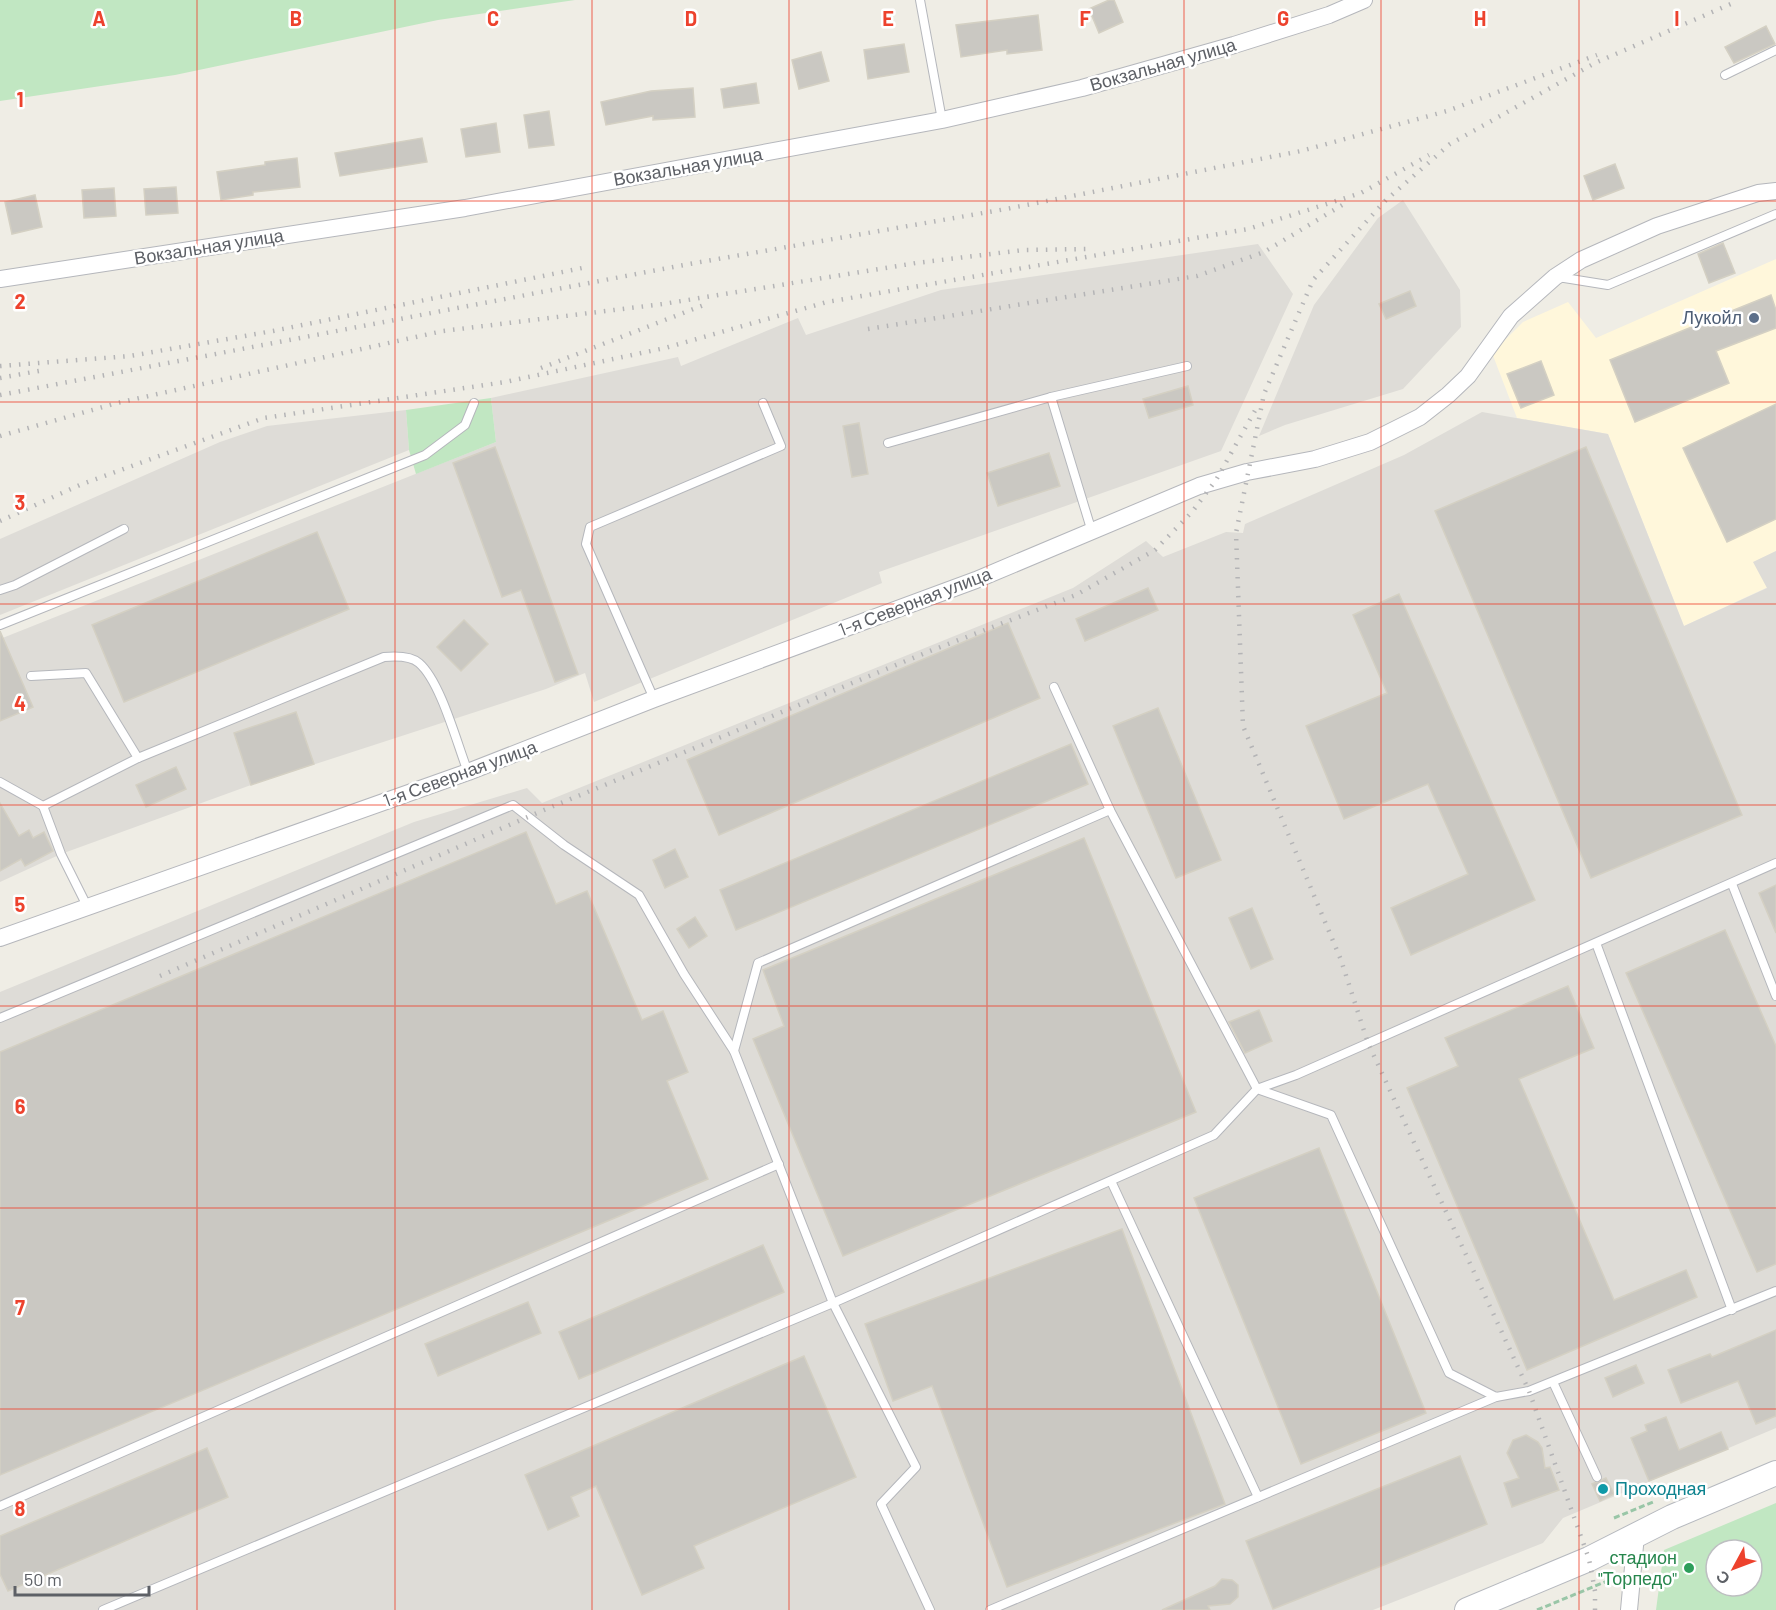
<svg xmlns="http://www.w3.org/2000/svg" width="1776" height="1610" font-family="Barlow,sans-serif">
<style>
.commercial{fill:#fff7db}
.industrial{fill:#dedcd7}
.green{fill:#c1e7c2;fill-rule:evenodd}
.building{fill:#cac8c2;stroke:#d4d0c3;stroke-width:1.5}
.lines{fill:none;stroke-linecap:round;stroke-linejoin:round}
.lane-casing{stroke:#b5b7bc;stroke-width:10}
.street-casing{stroke:#b5b7bc;stroke-width:18}
.secondary-casing{stroke:#b6b9bf;stroke-width:26}
.path{stroke:#99c6a7;stroke-width:3;stroke-dasharray:6 3;stroke-linecap:butt}
.lane{stroke:#fff;stroke-width:8}
.street{stroke:#fff;stroke-width:16}
.secondary{stroke:#fff;stroke-width:24}
.rail{stroke:#b4b4b6;stroke-width:4.5;stroke-dasharray:1.5 8;stroke-linecap:butt}
.grid{fill:none;stroke:#ed422d;stroke-width:1.5;stroke-opacity:0.55}
.service-dot{fill:#5c6f8a;stroke:#fff;stroke-width:2}
.culture-dot{fill:#0f9aa8;stroke:#fff;stroke-width:2}
.leisure-dot{fill:#2e9e5b;stroke:#fff;stroke-width:2}
.labels{text-anchor:middle;stroke-width:5;stroke-linejoin:round;paint-order:stroke}
.street-label{font-size:18px;fill:#5d6066;stroke:#fff}
.service-label{font-size:18px;fill:#4e5e75;stroke:#fff;text-anchor:end}
.culture-label{font-size:18px;fill:#0d838f;stroke:#fff;text-anchor:start}
.leisure-label{font-size:18px;fill:#27864d;stroke:#fff;text-anchor:end}
.grid-label{font-size:20px;text-anchor:middle;font-weight:bold;fill:#ed422d;stroke:#fff;stroke-width:5;stroke-linejoin:round;paint-order:stroke}
</style>
<rect width="100%" height="100%" fill="#efede5"/>
<polygon class="commercial" points="1776,259 1776,551 1754,562 1768,587 1684,626 1608,434 1517,418 1492,353 1523,322 1568,302 1596,338"/>
<g class="industrial">
<polygon points="1403,200 1460,290 1461,327 1403,389 1285,425 1259,436 1314,305 1378,218"/>
<polygon points="1258,244 1293,294 1221,451 879,572 882,583 594,702 585,673 546,689 251,785 61,854 0,882 0,639 496,442 491,398 678,357 681,366 798,318 806,335 941,290"/>
<polygon points="406,410 409,450 0,615 0,539 220,442 267,426"/>
<polygon points="1482,412 1608,434 1684,626 1767,588 1753,562 1776,551 1776,1428 1563,1518 1543,1543 1373,1610 0,1610 0,992 414,822 527,788 542,803 1073,588 1146,541 1163,557 1226,532 1243,533 1245,524 1404,455"/>
</g>
<g class="green">
<polygon points="0,0 575,0 438,20 175,75 0,101"/>
<polygon points="491,398 496,442 416,474 409,450 406,410"/>
<path d="M1776,1503V1610H1656L1664,1550ZM1716,1550H1752V1586H1716Z"/>
</g>
<g class="building">
<polygon points="1109,0 1114,0 1123,22 1099,33 1089,9"/>
<polygon points="1038,15 1042,50 1007,54 1007,50 961,57 956,25"/>
<polygon points="1766,26 1775,44 1734,63 1725,47"/>
<polygon points="904,44 909,72 868,79 864,50"/>
<polygon points="821,52 829,81 799,89 792,60"/>
<polygon points="756,83 759,103 724,108 721,89"/>
<polygon points="693,88 695,117 653,120 653,116 606,125 601,102 651,91"/>
<polygon points="549,111 554,145 529,148 524,115"/>
<polygon points="496,123 500,152 466,157 461,129"/>
<polygon points="422,138 427,162 340,176 335,153"/>
<polygon points="297,158 300,187 253,192 253,195 221,200 217,172 265,165 265,162"/>
<polygon points="1615,164 1624,188 1593,200 1584,176"/>
<polygon points="176,187 178,213 146,215 144,189"/>
<polygon points="114,188 116,216 84,218 82,190"/>
<polygon points="35,195 42,227 12,234 5,202"/>
<polygon points="1723,243 1735,273 1709,283 1698,254"/>
<polygon points="1410,291 1416,306 1386,319 1379,304"/>
<polygon points="1771,295 1776,310 1776,328 1716,351 1729,383 1635,422 1610,360"/>
<polygon points="1541,361 1554,395 1521,408 1507,374"/>
<polygon points="1188,386 1193,405 1149,418 1143,399"/>
<polygon points="1776,404 1776,519 1727,542 1683,448"/>
<polygon points="859,423 868,474 852,477 843,426"/>
<polygon points="495,447 578,674 555,682 521,590 502,597 453,463"/>
<polygon points="1586,447 1742,815 1591,878 1435,511"/>
<polygon points="1049,453 1060,486 998,506 987,473"/>
<polygon points="317,532 349,609 124,702 92,625"/>
<polygon points="1148,588 1158,610 1085,641 1076,619"/>
<polygon points="1399,594 1535,900 1411,955 1391,908 1468,874 1428,784 1344,819 1306,726 1387,693 1353,615"/>
<polygon points="464,620 488,644 461,671 437,647"/>
<polygon points="1008,623 1040,698 719,835 687,760"/>
<polygon points="0,631 33,707 0,721"/>
<polygon points="1158,708 1221,860 1176,878 1113,726"/>
<polygon points="296,712 314,764 251,785 234,733"/>
<polygon points="1071,744 1088,784 736,930 720,890"/>
<polygon points="176,767 186,789 146,807 136,785"/>
<polygon points="0,803 19,836 29,830 33,838 44,832 53,851 25,866 21,859 0,871"/>
<polygon points="526,832 556,904 587,891 642,1020 663,1011 688,1072 667,1081 708,1179 0,1475 0,1052"/>
<polygon points="1084,838 1196,1112 843,1256 753,1039 784,1026 763,970"/>
<polygon points="675,849 688,877 665,888 653,860"/>
<polygon points="1776,885 1776,933 1759,893"/>
<polygon points="1252,908 1273,959 1251,969 1229,918"/>
<polygon points="695,917 707,936 689,948 677,929"/>
<polygon points="1725,930 1776,1046 1776,1264 1757,1272 1626,973"/>
<polygon points="1568,986 1594,1048 1519,1079 1614,1300 1686,1270 1697,1297 1527,1370 1407,1088 1458,1066 1445,1038"/>
<polygon points="1259,1010 1272,1041 1245,1053 1229,1022"/>
<polygon points="1319,1148 1426,1413 1301,1464 1194,1198"/>
<polygon points="1122,1229 1225,1504 1007,1587 932,1386 893,1401 865,1324"/>
<polygon points="763,1245 784,1292 579,1379 559,1332"/>
<polygon points="528,1302 541,1333 438,1376 425,1344"/>
<polygon points="1776,1330 1776,1416 1756,1424 1738,1381 1681,1403 1668,1370 1710,1354 1712,1357"/>
<polygon points="804,1356 856,1477 694,1546 704,1568 642,1595 596,1486 571,1497 579,1516 548,1530 525,1475"/>
<polygon points="1636,1365 1644,1383 1613,1397 1605,1378"/>
<polygon points="1666,1417 1679,1450 1721,1432 1728,1449 1649,1481 1631,1438 1647,1431 1645,1425"/>
<polygon points="1526,1435 1538,1442 1542,1448 1545,1468 1550,1467 1559,1490 1512,1507 1504,1483 1519,1478 1507,1453 1513,1440"/>
<polygon points="207,1448 228,1497 8,1591 0,1574 0,1536"/>
<polygon points="1460,1456 1487,1524 1273,1609 1246,1541"/>
<polygon points="1606,1478 1614,1494 1600,1501 1592,1484"/>
<polygon points="1222,1579 1232,1580 1238,1585 1238,1597 1230,1604 1208,1606 1210,1610 1162,1610 1215,1586"/>
</g>
<g class="lines">
<defs>
<g id="lane">
<polyline points="920,0 942,120"/>
<polyline points="1725,75 1776,50"/>
<polyline points="1558,277 1608,285 1776,214"/>
<polyline points="1051,397 1187,366"/>
<polyline points="888,443 1051,397 1092,532"/>
<polyline points="0,590 15,585 124,529"/>
<polyline points="0,625 425,455 465,425 474,403"/>
<polyline points="31,676 86,673 138,758"/>
<polyline points="1054,687 1110,810 1257,1089 1296,1075 1776,863"/>
<polyline points="654,699 586,544 590,527 781,446 763,403"/>
<polyline points="0,782 43,806"/>
<polyline points="1732,884 1776,996"/>
<path d="M87,906L61,854L43,806L138,758L384,657C395,656 411,656 419,663C441,682 457,744 468,772"/>
<polyline points="1596,943 1732,1310"/>
<polyline points="0,1018 513,805 564,845 639,895 684,974 734,1051"/>
<polyline points="1111,1181 1258,1497"/>
<polyline points="1553,1382 1597,1477"/>
<polyline points="0,1506 779,1164"/>
<polyline points="103,1610 833,1303 1214,1135 1257,1089 1331,1115 1449,1373 1496,1397 1529,1391 1776,1291"/>
<polyline points="930,1610 881,1504 916,1467 833,1303 734,1051 758,963 1110,810"/>
<polyline points="990,1610 1496,1397"/>
</g>
<g id="street">
<polyline points="0,279 465,208 942,120 1082,88 1234,45 1329,15 1364,0"/>
<polyline points="0,938 468,772 654,699 976,580 1199,486 1247,472 1315,459 1370,442 1420,417 1448,395 1468,376 1511,316 1555,277 1581,260 1657,226 1758,193 1776,191"/>
<polyline points="1629,1610 1636,1535"/>
</g>
<polyline id="secondary" points="1467,1610 1589,1559 1672,1517 1776,1473"/>
</defs>
<use href="#lane" class="lane-casing"/>
<use href="#street" class="street-casing"/>
<use href="#secondary" class="secondary-casing"/>
<g class="path">
<polyline points="1614,1518 1653,1502"/>
<polyline points="1537,1610 1617,1577"/>
</g>
<use href="#lane" class="lane"/>
<use href="#street" class="street"/>
<use href="#secondary" class="secondary"/>
<g class="rail">
<polyline points="868,329 1197,276 1264,252 1344,204"/>
<polyline points="0,366 130,356 273,331 587,267"/>
<polyline points="541,368 709,303"/>
<polyline points="0,378 44,370"/>
<polyline points="0,395 689,264 1006,209 1301,151 1447,111 1597,55"/>
<polyline points="0,436 117,403 443,331 663,304 916,263 1024,250 1089,249"/>
<polyline points="0,521 82,484 264,418 505,382 665,348 827,302 1248,229 1361,193 1429,155"/>
<polyline points="160,976 544,810 930,651 1076,595 1155,550 1192,512 1216,480 1257,407"/>
<polyline points="1595,1610 1595,1591 1589,1559 1529,1391 1368,1043 1341,960 1243,726 1236,533 1264,394 1313,280 1386,200 1450,144 1595,63 1733,3"/>
</g>
</g>
<path class="grid" d="M197,0V1610M395,0V1610M592,0V1610M789,0V1610M987,0V1610M1184,0V1610M1381,0V1610M1579,0V1610M0,201H1776M0,402H1776M0,604H1776M0,805H1776M0,1006H1776M0,1208H1776M0,1409H1776"/>
<circle class="service-dot" cx="1754" cy="318" r="6"/>
<circle class="culture-dot" cx="1603" cy="1489" r="6"/>
<circle class="leisure-dot" cx="1689" cy="1568" r="6"/>
<g class="labels">
<g class="street-label">
<text transform="translate(1163 65) rotate(-16)" y="6">Вокзальная улица</text>
<text transform="translate(688 167) rotate(-10)" y="6">Вокзальная улица</text>
<text transform="translate(209 247) rotate(-9)" y="6">Вокзальная улица</text>
<text transform="translate(915 602) rotate(-21)" y="6">1-я Северная улица</text>
<text transform="translate(460 774) rotate(-20)" y="6">1-я Северная улица</text>
</g>
<g class="service-label">
<text x="1742" y="324">Лукойл</text>
</g>
<g class="culture-label">
<text x="1615" y="1495">Проходная</text>
</g>
<g class="leisure-label">
<text x="1677" y="1564">стадион<tspan x="1677" dy="21">"Торпедо"</tspan></text>
</g>
</g>
<g class="grid-label">
<text x="99" y="26">A</text>
<text x="296" y="26">B</text>
<text x="493" y="26">C</text>
<text x="691" y="26">D</text>
<text x="888" y="26">E</text>
<text x="1085" y="26">F</text>
<text x="1283" y="26">G</text>
<text x="1480" y="26">H</text>
<text x="1677" y="26">I</text>
<text x="20" y="107">1</text>
<text x="20" y="309">2</text>
<text x="20" y="510">3</text>
<text x="20" y="711">4</text>
<text x="20" y="912">5</text>
<text x="20" y="1114">6</text>
<text x="20" y="1315">7</text>
<text x="20" y="1516">8</text>
</g>
<g transform="translate(1734 1568) rotate(229)"><circle r="28" fill="#ffffff" stroke="#bebfc2" stroke-width="1.5"/>
<path d="M0-4.5L10 22L0 15L-10 22Z" fill="#ed422d"/>
<text y="-9" font-size="16" font-weight="bold" text-anchor="middle" fill="#5d6066">С</text>
</g>
<path d="M15 1586v9h134v-9" fill="none" stroke="#5d6066" stroke-width="3"/>
<text x="24" y="1586" font-size="18" fill="#5d6066" stroke="#ffffff" stroke-width="4.5" paint-order="stroke">50 m</text>
</svg>
